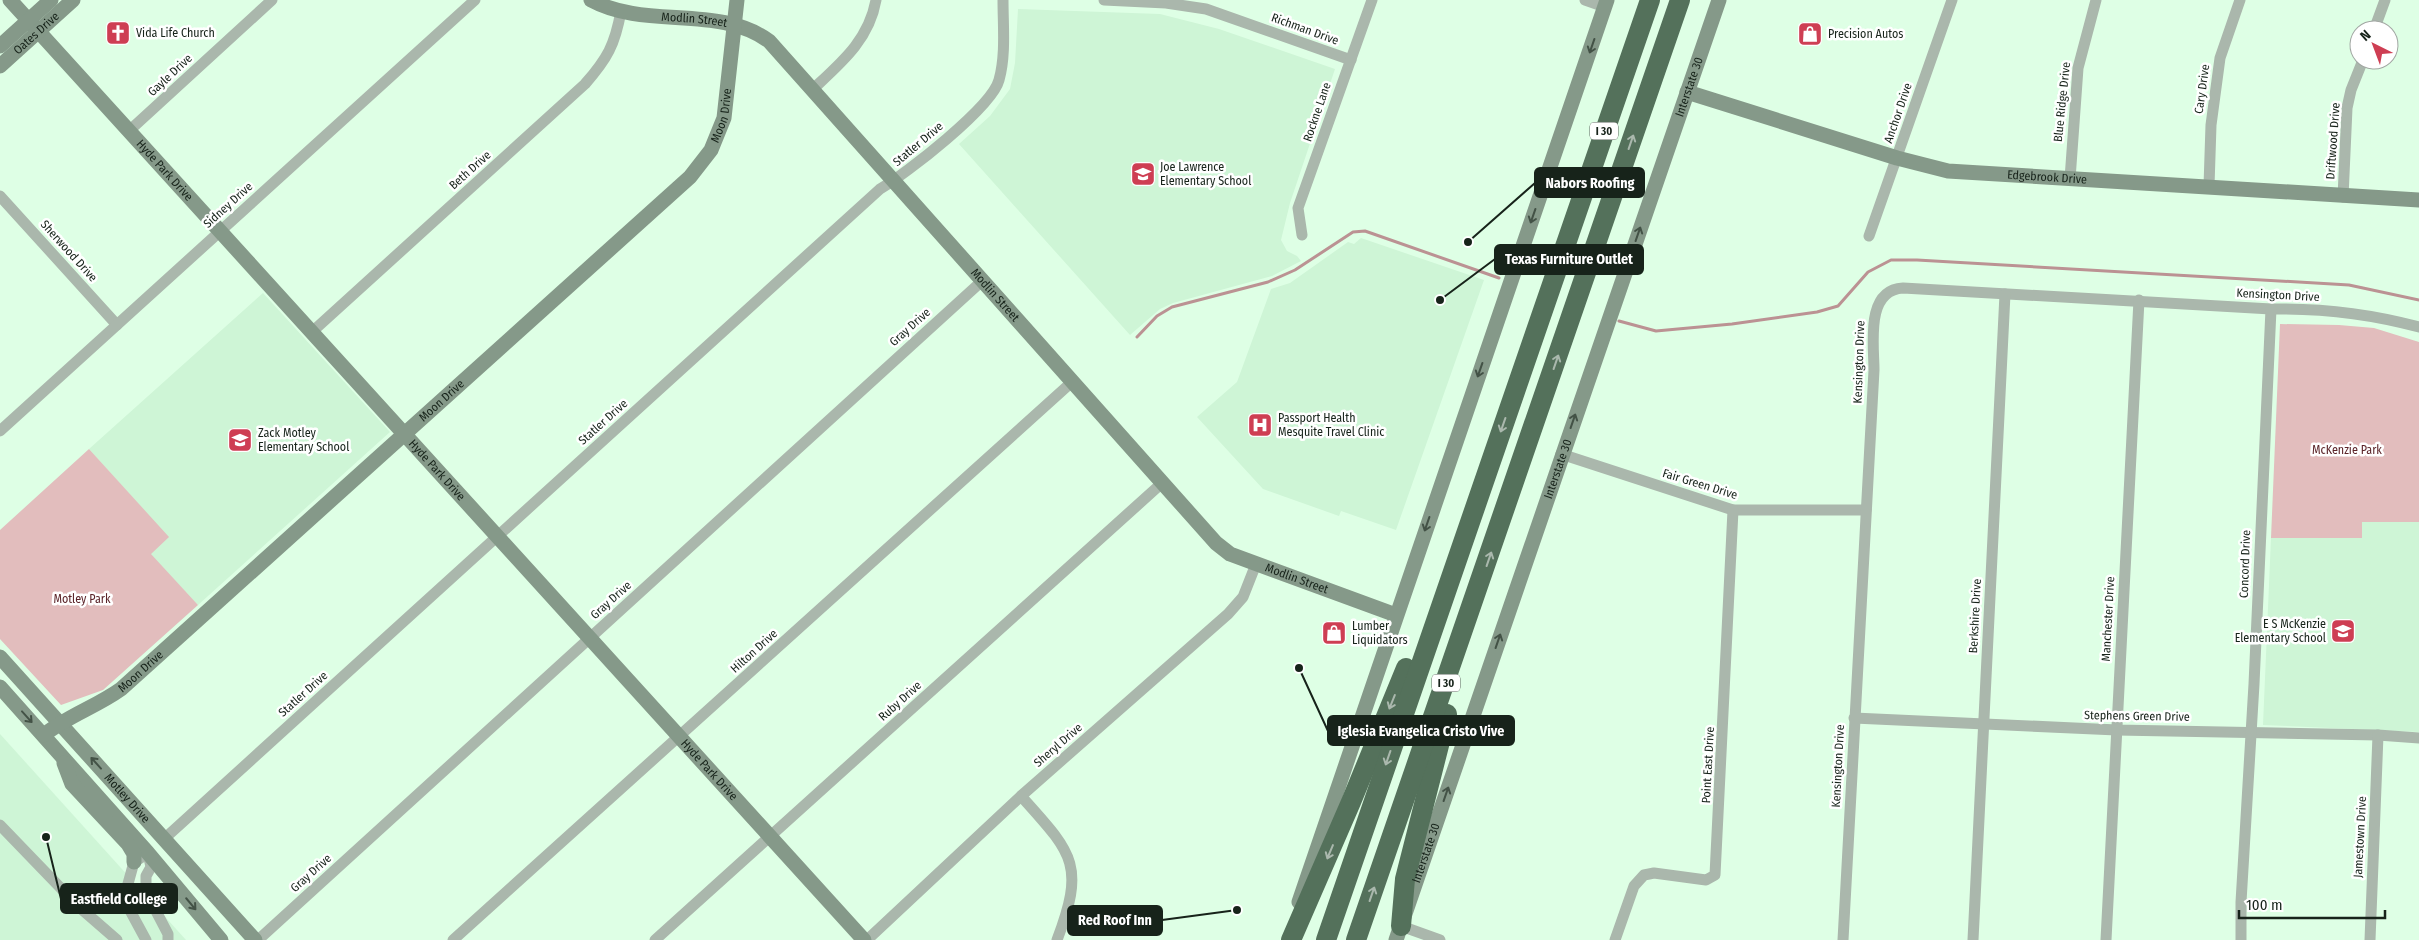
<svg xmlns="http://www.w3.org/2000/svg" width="2419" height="940" font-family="'Fira Sans Condensed',sans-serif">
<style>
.built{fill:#cef5d6}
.green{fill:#e2bdbd}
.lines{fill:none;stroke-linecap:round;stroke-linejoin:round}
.stream{stroke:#bb9293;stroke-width:3}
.street{stroke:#aab7ac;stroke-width:11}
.secondary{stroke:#859989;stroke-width:15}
.highway{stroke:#54715b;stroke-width:20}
.oneway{stroke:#435246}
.oneway2{stroke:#aab8ad}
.labels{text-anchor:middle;stroke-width:5;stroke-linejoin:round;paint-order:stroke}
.shield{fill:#fff;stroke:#5d655f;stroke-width:1}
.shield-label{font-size:11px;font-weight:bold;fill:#17231a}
.street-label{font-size:12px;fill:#17231a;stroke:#fff}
.poi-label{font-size:12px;fill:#17231a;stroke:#fff;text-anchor:start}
.park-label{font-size:12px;fill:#5b2429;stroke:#fff}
.leader{fill:none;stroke:#17231a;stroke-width:2}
.callout-dot{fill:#17231a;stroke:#fff;stroke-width:2}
.callout{fill:#17231a;stroke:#17231a;stroke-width:2}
.callout-label{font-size:14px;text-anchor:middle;font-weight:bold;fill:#fff}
</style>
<rect width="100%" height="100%" fill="#deffe5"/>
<g class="built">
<polygon points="1018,9 1160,14 1219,29 1335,69 1290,203 1281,240 1287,251 1297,256 1301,261 1272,276 1173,303 1160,309 1130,335 959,144 990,116 1010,89 1015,63"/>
<polygon points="1361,238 1484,280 1396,530 1341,511 1339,516 1263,489 1197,417 1237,382 1271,289 1290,283 1348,242 1354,244"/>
<polygon points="263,293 390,432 198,605 150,554 168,537 89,449"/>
<polygon points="2362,522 2419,522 2419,732 2263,725 2271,538 2362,538"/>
<polygon points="0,734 186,940 0,940"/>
</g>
<g class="green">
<polygon points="2280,324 2339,325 2374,328 2419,342 2419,522 2362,522 2362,538 2271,538"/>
<polygon points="89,449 169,537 151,554 198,605 103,690 61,705 0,639 0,530"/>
</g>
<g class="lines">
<g class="stream">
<polyline points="1619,321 1656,331 1732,324 1817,312 1838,306 1868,272 1891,260 1917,260 2349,285 2419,300"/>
<polyline points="1137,337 1157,316 1172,307 1268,282 1295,270 1353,232 1365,231 1499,278"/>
</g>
<g class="street">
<polyline points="1104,0 1166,3 1206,9 1351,60"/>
<polyline points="1585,0 1605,7"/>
<polyline points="2374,30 2385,0"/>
<path d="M813,89C841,63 869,40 876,0"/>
<polyline points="130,130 272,0"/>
<polyline points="2070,179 2078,68 2096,0"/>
<polyline points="2209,186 2211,125 2220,58 2240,0"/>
<polyline points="0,196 117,325"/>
<polyline points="2343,197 2347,108 2351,90 2363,60"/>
<polyline points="1302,235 1298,208 1372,0"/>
<polyline points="1869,236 1952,0"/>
<path d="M313,331L585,84C607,59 615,45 621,11"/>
<polyline points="0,431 475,0"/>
<polyline points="1561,454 1733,510 1866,510"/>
<polyline points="1854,718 2117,730 2378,735 2419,738"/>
<path d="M1021,796C1072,853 1086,864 1057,940"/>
<polyline points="0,825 78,906 117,940"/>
<path d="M164,839L880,189C906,174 992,107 999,80C1006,55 1003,26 1003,0"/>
<polyline points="1401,926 1440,940"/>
<polyline points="146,940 127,905 126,891 134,862 148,853 151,867 146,876 146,892 168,934 168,940"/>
<polyline points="258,940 982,281"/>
<polyline points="453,940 1073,381"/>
<polyline points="655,940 1162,483"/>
<polyline points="867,940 1021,796 1228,614 1243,597 1256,564"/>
<polyline points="1615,940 1634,886 1644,875 1654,873 1706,880 1715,875 1733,510"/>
<path d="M1843,940L1874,370C1874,345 1865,290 1903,288L2271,309C2320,308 2371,314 2419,327"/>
<polyline points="1973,940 2005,294"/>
<polyline points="2106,940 2139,300"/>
<polyline points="2241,940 2241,902 2254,684 2271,309"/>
<polyline points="2370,940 2378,735"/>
</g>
<g class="secondary">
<path id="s1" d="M10,0L864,940"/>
<path id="s2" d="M591,0C646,30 718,4 769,41L1216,543L1230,554L1396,615"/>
<polyline points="0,46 51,0"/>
<path id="s3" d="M0,66L73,0"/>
<path id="s4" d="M1687,92L1897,158L1948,171L2419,200"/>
<path id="s5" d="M0,657L255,940"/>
<polyline points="0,687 148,853 221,940"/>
<path id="s6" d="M44,735C67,716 96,707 121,689L690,177L711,150L724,118L737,0"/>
<polyline points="64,763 72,784 128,844 134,854 134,862"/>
<polyline points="1299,902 1607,0"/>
<path id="s7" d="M1396,940L1719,0"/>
</g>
<g class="highway">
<polyline points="1401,926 1405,879 1447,714"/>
<polyline points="1291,940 1351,802 1406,668"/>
<polyline points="1326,940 1650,0"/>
<polyline points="1356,940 1680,0"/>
</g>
</g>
<defs><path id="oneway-shaft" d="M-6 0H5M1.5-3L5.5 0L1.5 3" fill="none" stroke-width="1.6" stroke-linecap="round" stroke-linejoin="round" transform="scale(1.25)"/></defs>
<g class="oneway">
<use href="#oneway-shaft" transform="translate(1592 46) rotate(109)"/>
<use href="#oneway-shaft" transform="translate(1533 216) rotate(109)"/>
<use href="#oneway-shaft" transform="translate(1638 234) rotate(-71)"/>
<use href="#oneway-shaft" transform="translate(1480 370) rotate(109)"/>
<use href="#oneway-shaft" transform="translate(1573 421) rotate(-71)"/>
<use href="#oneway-shaft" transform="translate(1427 524) rotate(109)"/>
<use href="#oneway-shaft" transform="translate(1498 641) rotate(-71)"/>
<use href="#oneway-shaft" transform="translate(27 717) rotate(48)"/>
<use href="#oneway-shaft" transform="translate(96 763) rotate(-132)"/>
<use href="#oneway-shaft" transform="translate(1446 794) rotate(-71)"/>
<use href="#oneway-shaft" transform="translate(191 904) rotate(50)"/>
</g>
<g class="oneway2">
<use href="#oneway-shaft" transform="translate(1631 142) rotate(-71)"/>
<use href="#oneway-shaft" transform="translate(1556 362) rotate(-71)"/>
<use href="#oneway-shaft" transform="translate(1503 425) rotate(109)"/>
<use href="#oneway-shaft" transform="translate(1489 559) rotate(-71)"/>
<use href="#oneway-shaft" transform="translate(1392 702) rotate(112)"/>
<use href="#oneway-shaft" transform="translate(1388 758) rotate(109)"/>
<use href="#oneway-shaft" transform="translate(1330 852) rotate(113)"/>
<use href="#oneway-shaft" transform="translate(1372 894) rotate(-71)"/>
</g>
<defs>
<symbol id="church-square" viewBox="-11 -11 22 22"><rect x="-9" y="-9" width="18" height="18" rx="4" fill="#ce3e53" stroke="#fff"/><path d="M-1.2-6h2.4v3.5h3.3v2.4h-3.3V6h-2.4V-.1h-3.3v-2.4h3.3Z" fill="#fff"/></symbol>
<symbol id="shop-square" viewBox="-11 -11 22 22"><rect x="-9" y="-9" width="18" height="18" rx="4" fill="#ce3e53" stroke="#fff"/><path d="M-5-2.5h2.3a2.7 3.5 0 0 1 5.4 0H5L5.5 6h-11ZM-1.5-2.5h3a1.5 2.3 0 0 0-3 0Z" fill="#fff"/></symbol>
<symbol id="school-square" viewBox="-11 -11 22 22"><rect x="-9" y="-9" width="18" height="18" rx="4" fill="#ce3e53" stroke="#fff"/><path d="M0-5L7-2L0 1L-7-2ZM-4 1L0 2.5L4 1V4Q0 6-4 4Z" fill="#fff"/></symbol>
<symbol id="hospital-square" viewBox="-11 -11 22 22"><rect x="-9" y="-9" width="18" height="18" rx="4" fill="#ce3e53" stroke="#fff"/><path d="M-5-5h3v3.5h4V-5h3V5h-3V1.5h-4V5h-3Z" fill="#fff"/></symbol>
</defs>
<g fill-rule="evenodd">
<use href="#church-square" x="104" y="19" width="28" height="28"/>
<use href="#shop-square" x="1796" y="20" width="28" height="28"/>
<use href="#school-square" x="1129" y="160" width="28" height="28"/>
<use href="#hospital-square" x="1246" y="411" width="28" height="28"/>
<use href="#school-square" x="226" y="426" width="28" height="28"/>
<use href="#school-square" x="2329" y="617" width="28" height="28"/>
<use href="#shop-square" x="1320" y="619" width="28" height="28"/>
</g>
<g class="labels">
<g class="shield">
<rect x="1590" y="122.5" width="28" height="17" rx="4"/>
<rect x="1432" y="674.5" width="28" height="17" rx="4"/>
</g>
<g class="shield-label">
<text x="1604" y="135">I 30</text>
<text x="1446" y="687">I 30</text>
</g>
<g class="street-label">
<text dy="4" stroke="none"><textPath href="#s2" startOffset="106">Modlin Street</textPath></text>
<text transform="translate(1305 29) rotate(20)" y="4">Richman Drive</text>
<text dy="4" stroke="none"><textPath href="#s3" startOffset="49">Oates Drive</textPath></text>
<text transform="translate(170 75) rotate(-43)" y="4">Gayle Drive</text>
<text dy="4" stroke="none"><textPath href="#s7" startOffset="902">Interstate 30</textPath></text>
<text transform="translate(2202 89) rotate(-82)" y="4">Cary Drive</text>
<text transform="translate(2062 102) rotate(-84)" y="4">Blue Ridge Drive</text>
<text transform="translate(1317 112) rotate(-71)" y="4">Rockne Lane</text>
<text transform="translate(1898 113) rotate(-71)" y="4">Anchor Drive</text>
<text dy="4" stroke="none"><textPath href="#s6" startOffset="926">Moon Drive</textPath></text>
<text transform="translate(2333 141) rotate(-86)" y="4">Driftwood Drive</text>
<text transform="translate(918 144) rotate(-40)" y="4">Statler Drive</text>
<text dy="4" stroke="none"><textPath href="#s1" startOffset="230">Hyde Park Drive</textPath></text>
<text transform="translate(470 170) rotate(-42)" y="4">Beth Drive</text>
<text dy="4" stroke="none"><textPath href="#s4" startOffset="372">Edgebrook Drive</textPath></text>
<text transform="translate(228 205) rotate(-42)" y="4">Sidney Drive</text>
<text transform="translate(69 251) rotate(48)" y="4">Sherwood Drive</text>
<text transform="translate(2278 295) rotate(3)" y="4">Kensington Drive</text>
<text dy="4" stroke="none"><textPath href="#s2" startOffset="525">Modlin Street</textPath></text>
<text transform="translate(910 327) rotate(-42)" y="4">Gray Drive</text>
<text transform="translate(1859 362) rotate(-88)" y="4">Kensington Drive</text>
<text dy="4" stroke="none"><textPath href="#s6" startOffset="521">Moon Drive</textPath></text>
<text transform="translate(603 422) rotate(-42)" y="4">Statler Drive</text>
<text dy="4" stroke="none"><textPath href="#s1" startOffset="635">Hyde Park Drive</textPath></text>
<text dy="4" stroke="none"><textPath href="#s7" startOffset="498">Interstate 30</textPath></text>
<text transform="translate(1700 484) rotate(17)" y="4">Fair Green Drive</text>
<text transform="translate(2245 564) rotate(-88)" y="4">Concord Drive</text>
<text dy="4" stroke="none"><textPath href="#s2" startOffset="946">Modlin Street</textPath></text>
<text transform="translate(611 600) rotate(-42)" y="4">Gray Drive</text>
<text transform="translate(1975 616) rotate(-87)" y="4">Berkshire Drive</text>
<text transform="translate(2108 619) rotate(-87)" y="4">Manchester Drive</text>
<text transform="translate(754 651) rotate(-42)" y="4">Hilton Drive</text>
<text dy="4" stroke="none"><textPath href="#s6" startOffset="116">Moon Drive</textPath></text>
<text transform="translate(303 694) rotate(-42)" y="4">Statler Drive</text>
<text transform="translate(900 701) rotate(-42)" y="4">Ruby Drive</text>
<text transform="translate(2137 716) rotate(1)" y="4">Stephens Green Drive</text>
<text transform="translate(1058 745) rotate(-41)" y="4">Sheryl Drive</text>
<text transform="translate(1708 765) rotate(-87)" y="4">Point East Drive</text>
<text transform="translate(1838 766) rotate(-87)" y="4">Kensington Drive</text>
<text dy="4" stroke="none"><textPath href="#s1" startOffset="1040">Hyde Park Drive</textPath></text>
<text dy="4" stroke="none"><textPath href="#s5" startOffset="190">Motley Drive</textPath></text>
<text transform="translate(2360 837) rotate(-87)" y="4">Jamestown Drive</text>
<text dy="4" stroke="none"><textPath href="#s7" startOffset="92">Interstate 30</textPath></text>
<text transform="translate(311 873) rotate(-42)" y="4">Gray Drive</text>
</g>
<g class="poi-label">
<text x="136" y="37">Vida Life Church</text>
<text x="1828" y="38">Precision Autos</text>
<text x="1160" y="171">Joe Lawrence<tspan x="1160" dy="14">Elementary School</tspan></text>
<text x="1278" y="422">Passport Health<tspan x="1278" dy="14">Mesquite Travel Clinic</tspan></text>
<text x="258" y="437">Zack Motley<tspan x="258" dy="14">Elementary School</tspan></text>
<text x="2326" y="628" text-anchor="end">E S McKenzie<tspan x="2326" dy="14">Elementary School</tspan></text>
<text x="1352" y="630">Lumber<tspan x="1352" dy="14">Liquidators</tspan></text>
</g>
<g class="park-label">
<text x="2347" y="454">McKenzie Park</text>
<text x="82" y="603">Motley Park</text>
</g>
</g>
<path class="leader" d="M1468 242L1535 183M1440 300L1495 259M1299 668L1328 731M46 837L61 899M1237 910L1162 920"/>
<g class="callout-dot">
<circle cx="1468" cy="242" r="5"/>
<circle cx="1440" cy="300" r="5"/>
<circle cx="1299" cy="668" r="5"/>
<circle cx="46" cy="837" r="5"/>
<circle cx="1237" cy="910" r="5"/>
</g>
<g class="callout">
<rect x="1535" y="168" width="109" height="29" rx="5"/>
<rect x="1495" y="245" width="148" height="29" rx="5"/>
<rect x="1328" y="716" width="186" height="29" rx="5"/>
<rect x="61" y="884" width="116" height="29" rx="5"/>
<rect x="1068" y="906" width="94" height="29" rx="5"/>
</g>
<g class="callout-label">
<text x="1590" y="188">Nabors Roofing</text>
<text x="1569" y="264">Texas Furniture Outlet</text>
<text x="1421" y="736">Iglesia Evangelica Cristo Vive</text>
<text x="119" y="904">Eastfield College</text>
<text x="1115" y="925">Red Roof Inn</text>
</g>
<g transform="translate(2374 45) rotate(318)"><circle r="24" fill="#ffffff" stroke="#a2a7a3"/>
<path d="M0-4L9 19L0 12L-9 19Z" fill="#ce3e53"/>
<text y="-8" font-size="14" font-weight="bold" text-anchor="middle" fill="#17231a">N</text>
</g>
<path d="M2239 910v8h146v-8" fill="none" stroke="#17231a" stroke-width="2.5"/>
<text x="2246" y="910" font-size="15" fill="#17231a" stroke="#ffffff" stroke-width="4" paint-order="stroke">100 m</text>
</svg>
